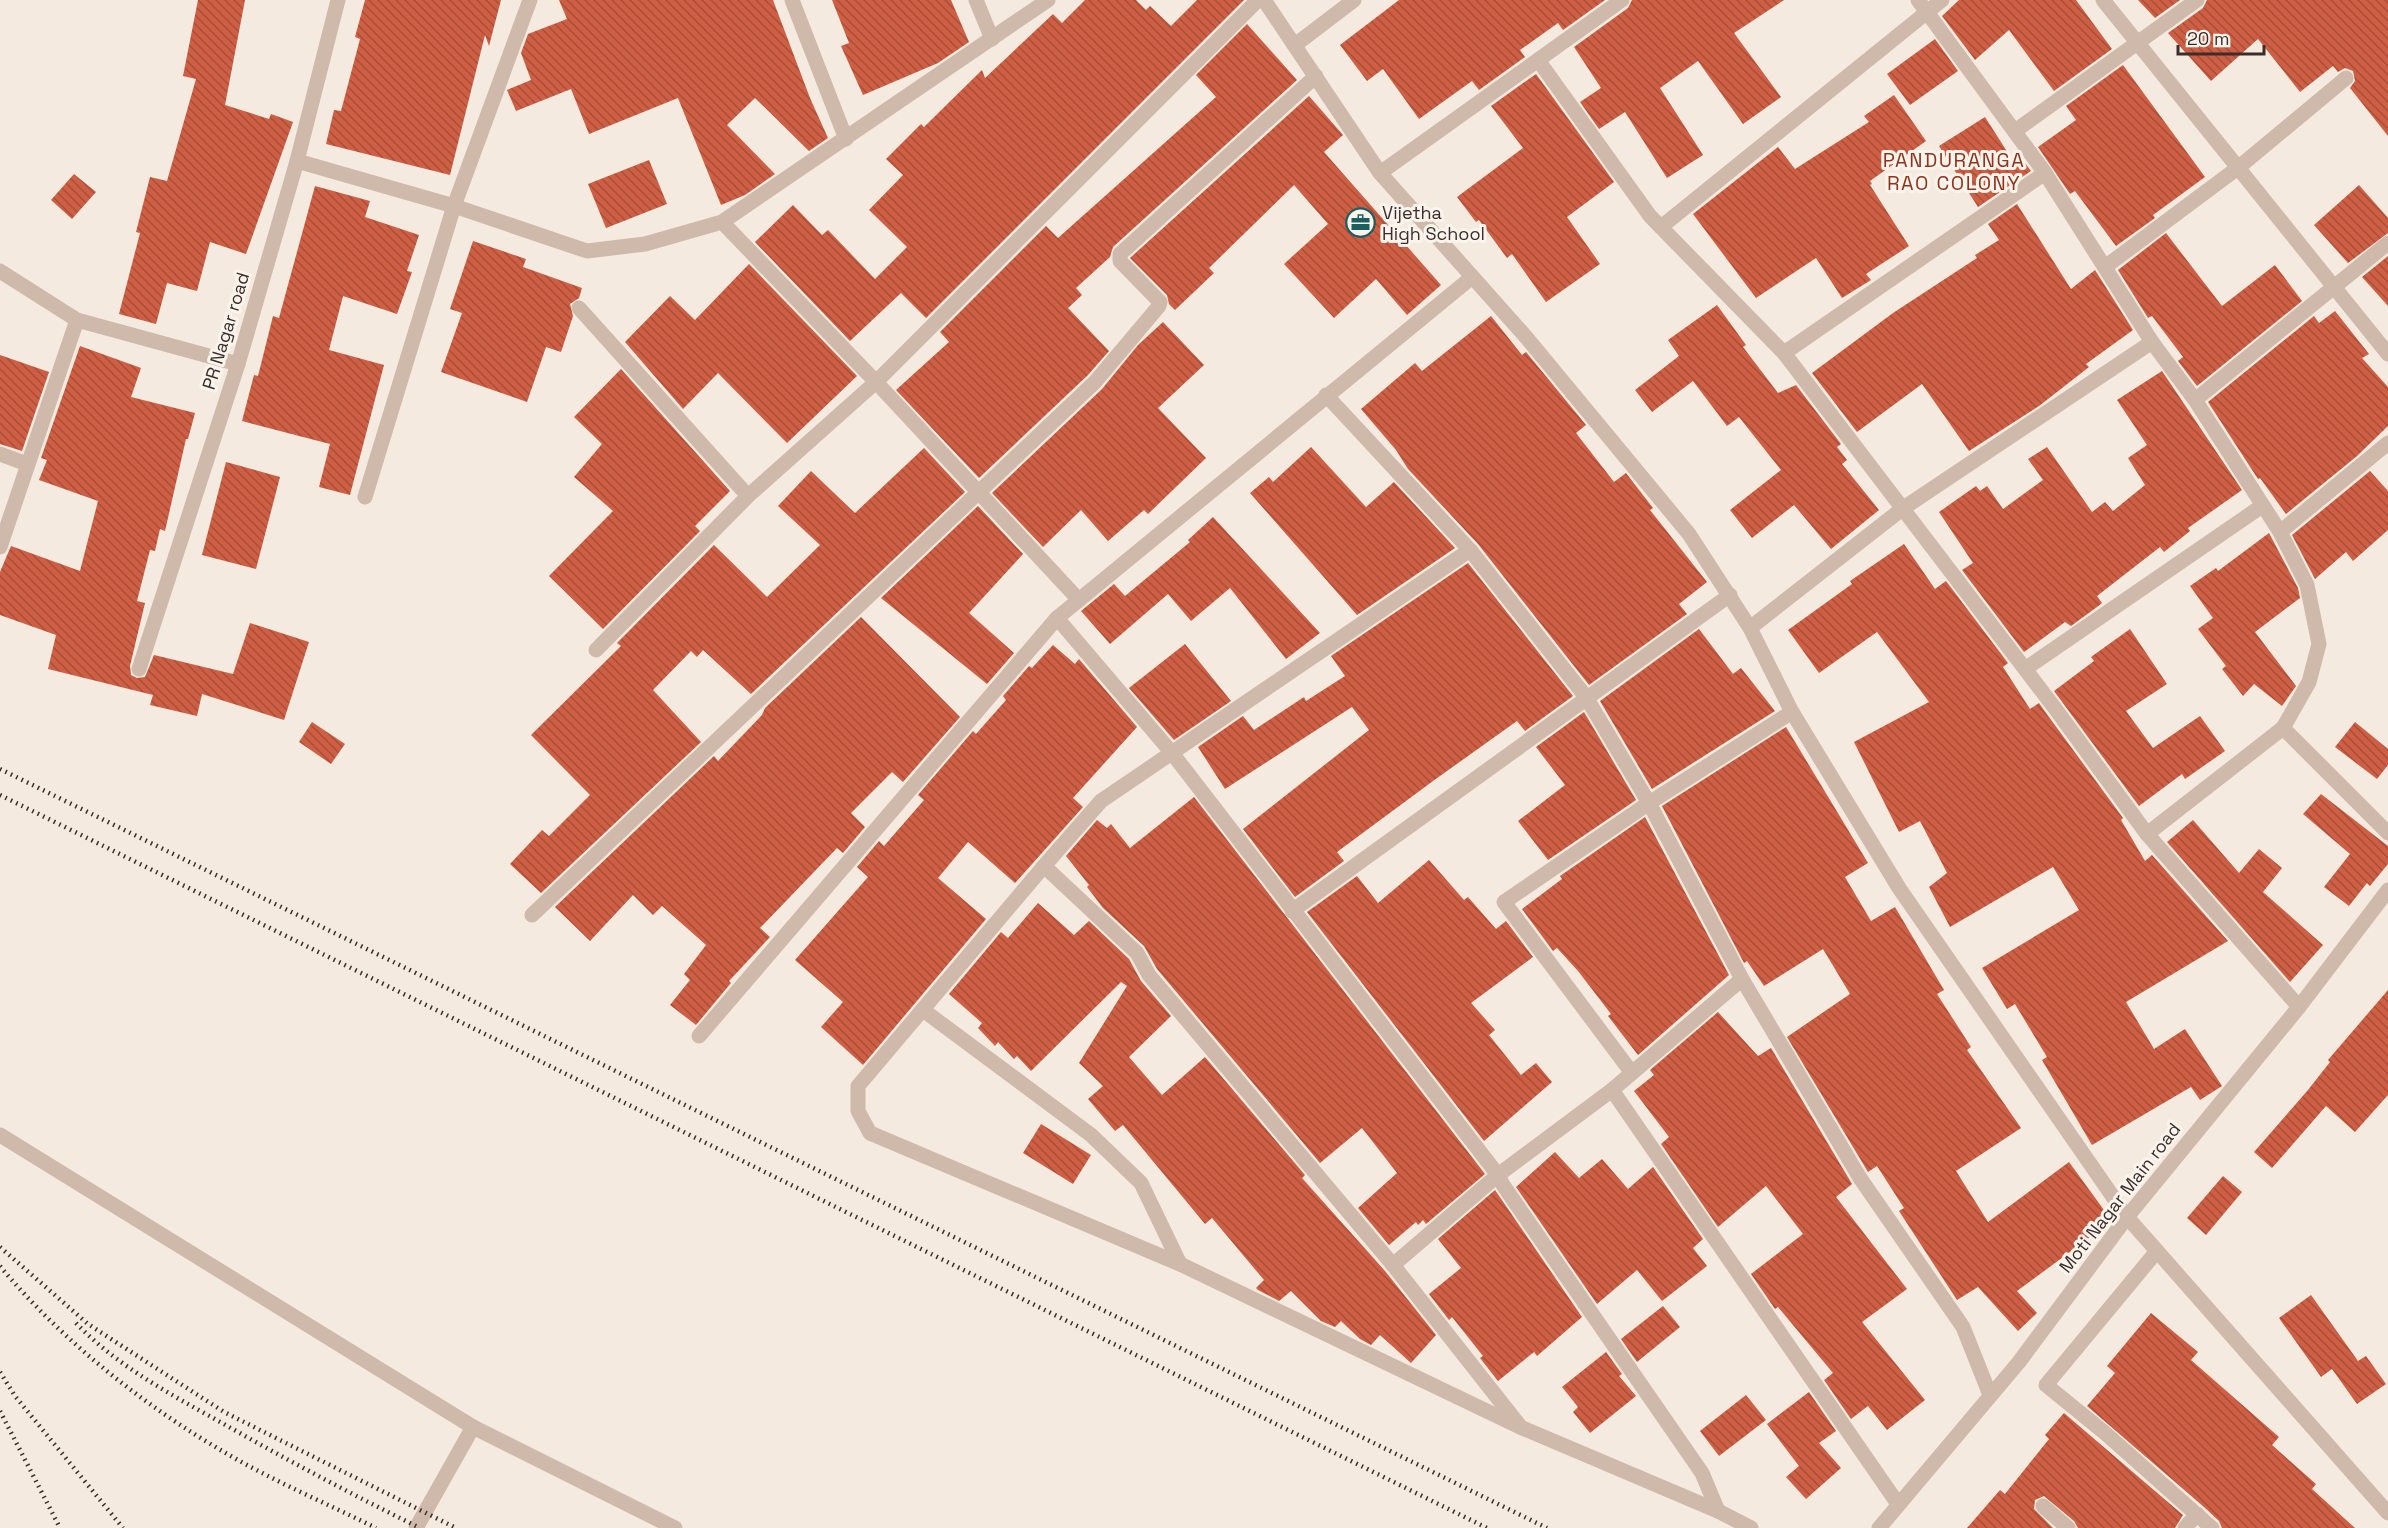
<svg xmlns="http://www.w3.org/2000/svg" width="2388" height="1528" font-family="'Space Grotesk',sans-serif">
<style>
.building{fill:url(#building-back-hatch)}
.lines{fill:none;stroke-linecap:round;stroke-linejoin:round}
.minor{stroke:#ceb9aa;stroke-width:15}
.rail{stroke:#3b2e2a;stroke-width:4.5;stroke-dasharray:1.5 4.5;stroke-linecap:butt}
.labels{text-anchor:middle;stroke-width:6;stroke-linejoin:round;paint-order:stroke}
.poi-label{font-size:18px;fill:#3b2e2a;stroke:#fbf4ec;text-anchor:start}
.street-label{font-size:18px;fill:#3b2e2a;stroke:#fbf4ec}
.neighbourhood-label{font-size:20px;letter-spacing:1.5px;fill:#91331c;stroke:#fbf4ec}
</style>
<defs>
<pattern id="building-back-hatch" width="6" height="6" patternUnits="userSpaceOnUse" patternTransform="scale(1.5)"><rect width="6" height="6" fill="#ce5f44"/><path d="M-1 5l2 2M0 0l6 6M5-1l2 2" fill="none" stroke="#a84f39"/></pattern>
</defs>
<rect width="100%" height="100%" fill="#f5eadf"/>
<g class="building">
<polygon points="198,0 245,0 225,105 269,119 271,114 293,122 246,254 210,242 197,291 167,283 156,324 119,314 140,233 136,232 150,177 167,181 196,79 183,76"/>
<polygon points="365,0 501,0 489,46 485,35 450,175 326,144 334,110 341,111 360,39 355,37"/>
<polygon points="559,0 773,0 810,98 828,138 809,151 755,98 727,125 775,174 745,195 721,205 678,98 589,134 571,89 516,111 507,90 531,80 521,53 528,34 567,19"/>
<polygon points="832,0 951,0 969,42 938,63 863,95 841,46 849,43"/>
<polygon points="1085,0 1136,0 1146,10 1150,6 1171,26 1197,0 1244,0 926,318 901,293 850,341 755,242 793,205 822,235 828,230 875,279 907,247 869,210 903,175 886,159 921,124 924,127 982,70 985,78 1053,14 1062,23"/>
<polygon points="1399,0 1605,0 1563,30 1558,23 1520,50 1525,57 1479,90 1472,81 1419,119 1383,69 1367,81 1340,45"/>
<polygon points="1632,0 1784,0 1734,33 1781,97 1743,124 1698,61 1660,88 1703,155 1667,178 1625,112 1599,129 1580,102 1601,88 1574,47 1628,8"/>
<polygon points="1959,0 2076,0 2112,49 2054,91 2009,30 1975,60 1942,16"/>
<polygon points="2138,0 2180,0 2155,18"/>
<polygon points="2207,0 2388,0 2388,136 2350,88 2355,81 2353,71 2345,68 2338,72 2333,66 2300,92 2258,39 2211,81 2168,33 2203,8"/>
<polygon points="1247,24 1297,80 1113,247 1110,257 1076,288 1082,295 1068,308 1109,351 1088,375 979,478 896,390 949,342 940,332 1046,226 1058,238 1216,97 1196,75"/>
<polygon points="1935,39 1958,71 1910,105 1887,74"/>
<polygon points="2123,65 2205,177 2153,215 2155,218 2116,246 2075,191 2070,194 2038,147 2076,120 2066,106"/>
<polygon points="1536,74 1614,182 1567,217 1600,264 1546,302 1512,254 1507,258 1479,220 1476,222 1457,197 1523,148 1491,106"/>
<polygon points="1894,95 1926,141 1870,181 1872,184 1870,185 1909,246 1866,274 1871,280 1842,298 1816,258 1756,298 1693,214 1778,147 1795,169 1869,122 1864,116"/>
<polygon points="1309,96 1343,135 1324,152 1441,285 1407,315 1376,279 1334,318 1284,264 1328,224 1294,185 1209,268 1214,273 1175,310 1169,304 1167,295 1130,258"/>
<polygon points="1985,117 2015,164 2022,159 2031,171 1978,207 1939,146"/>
<polygon points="649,160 667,204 606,228 588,184"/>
<polygon points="74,174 96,192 72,219 51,200"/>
<polygon points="2359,185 2388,218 2388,233 2348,263 2314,225"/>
<polygon points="315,186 370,201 365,217 419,235 407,271 412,272 397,314 343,296 329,350 384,365 350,495 319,487 330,444 242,421 254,375 258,376 273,316 279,318"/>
<polygon points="2017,204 2071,289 2095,270 2133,330 2086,364 2089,367 2039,406 1969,451 1922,384 1857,432 1812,373 1893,313 1977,258 1975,255 1999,240 1988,224"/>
<polygon points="2166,233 2222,306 2275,265 2302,301 2197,386 2178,361 2183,357 2152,316 2148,318 2118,270"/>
<polygon points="473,241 526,259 523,267 582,288 579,298 570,304 573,316 561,352 546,347 527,402 441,372 462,313 450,309"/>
<polygon points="2388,256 2388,306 2362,277"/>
<polygon points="749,264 857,376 787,443 718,373 683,409 625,342 670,296 695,320"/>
<polygon points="1717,305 1746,345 1743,347 1778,393 1796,385 1841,444 1837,447 1847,460 1842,464 1879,510 1831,549 1794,505 1752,538 1730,510 1781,470 1739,417 1727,426 1693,381 1652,412 1635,390 1679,356 1668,340"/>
<polygon points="2335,311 2369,354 2362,358 2388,387 2388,426 2357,456 2286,514 2260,478 2258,479 2208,402 2314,316 2319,323"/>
<polygon points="1491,316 1522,355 1526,352 1586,425 1576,433 1614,482 1626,473 1653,508 1650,510 1707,582 1679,604 1687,614 1589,685 1478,544 1408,469 1396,450 1361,409 1415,363 1422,371"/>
<polygon points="1163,322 1204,365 1158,408 1206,458 1148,514 1144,510 1108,541 1081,510 1043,547 992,493 1102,389 1138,345"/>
<polygon points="80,346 141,368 131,397 195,413 188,439 186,439 165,531 160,529 155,551 150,550 137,601 145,603 130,666 131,675 137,678 145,677 154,655 233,674 250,623 309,642 284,720 202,694 197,716 150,705 153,695 48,669 56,635 0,615 0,572 11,546 80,571 98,501 39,480 47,460 41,458"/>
<polygon points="0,355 49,372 22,451 0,444"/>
<polygon points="621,369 730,491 695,526 700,531 603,629 549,576 613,511 574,477 602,444 574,417"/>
<polygon points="2162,371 2242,490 2188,528 2190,531 2164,552 2160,547 2097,596 2102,603 2097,607 2071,626 2065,622 2024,652 1962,570 1973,563 1939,512 1976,486 1980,491 1987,486 2003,509 2043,480 2028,459 2047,447 2092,512 2105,502 2113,511 2145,485 2128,458 2147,445 2117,400"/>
<polygon points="1311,447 1366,507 1394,482 1455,548 1357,615 1250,493 1269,477 1273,482"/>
<polygon points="924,448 965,492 751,694 703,650 697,657 691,651 653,690 701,742 541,893 510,864 542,830 549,836 590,795 531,735 621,646 617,643 714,545 767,597 820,545 778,506 811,471 855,513"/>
<polygon points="226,462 280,477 256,569 202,555"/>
<polygon points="2370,471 2388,491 2388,530 2353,561 2346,552 2315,579 2292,535"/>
<polygon points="978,506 1023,554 969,613 1014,653 987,684 881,598"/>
<polygon points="1213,517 1320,633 1286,659 1230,588 1191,621 1168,594 1110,644 1081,611 1114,584 1125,596 1190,542 1188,540"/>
<polygon points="2269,533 2298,588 2300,598 2255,632 2296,686 2282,706 2254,684 2243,696 2222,669 2226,666 2198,629 2213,618 2190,586 2216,568 2218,571"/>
<polygon points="1904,544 1935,589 1946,581 2008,663 2003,667 2030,709 2039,703 2046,713 2123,818 2121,820 2145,861 2152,855 2228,941 2126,1002 2154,1049 2185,1029 2222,1086 2200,1100 2191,1087 2092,1145 2042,1060 2047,1057 2015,1004 2007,1009 1982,968 2079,910 2053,867 1950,927 1929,887 1947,873 1920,821 1899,832 1854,742 1929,702 1877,632 1819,673 1788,630 1852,584 1850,581"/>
<polygon points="1468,563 1573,696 1525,731 1517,721 1433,781 1337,852 1344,861 1295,897 1243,829 1369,730 1352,707 1225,789 1198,747 1243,716 1254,730 1304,697 1306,701 1345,676 1331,656"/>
<polygon points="861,617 960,717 903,782 892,772 851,813 865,827 843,853 837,848 760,928 770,937 729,981 731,983 696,1025 670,1005 690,980 684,974 706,945 662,906 653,915 633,895 590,941 555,907 714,756 718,761 762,715 765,708"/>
<polygon points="1699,629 1733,674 1741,668 1775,711 1652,789 1600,701"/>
<polygon points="2130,629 2167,684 2126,711 2153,748 2200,716 2225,751 2185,779 2182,774 2139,806 2054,691 2094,661 2091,657"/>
<polygon points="1185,644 1231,701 1174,740 1129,688"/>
<polygon points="1053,645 1075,664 1079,659 1137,727 1073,798 1083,807 1015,883 968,842 938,878 986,919 863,1065 821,1027 843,1002 795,960 868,877 857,867 879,841 884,846 924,800 918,795 973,731 976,734 1006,700 1003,696 1029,666 1032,668"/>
<polygon points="1584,712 1636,800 1548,860 1518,821 1565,785 1536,747"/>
<polygon points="312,722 345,744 331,764 299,742"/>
<polygon points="2355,722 2388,749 2388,765 2377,779 2335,747"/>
<polygon points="1786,727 1868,863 1845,877 1871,921 1895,907 1944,990 1937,994 1971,1047 1967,1050 2021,1128 1956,1171 1988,1222 2069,1162 2112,1221 2017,1291 2037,1313 2018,1331 1978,1287 1957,1300 1899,1211 1904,1208 1877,1166 1868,1172 1787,1037 1850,994 1823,949 1764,986 1747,961 1744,963 1662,806"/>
<polygon points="2321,794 2388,846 2388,864 2370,886 2367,883 2349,906 2324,887 2350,854 2303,814"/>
<polygon points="1194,797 1485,1174 1426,1224 1423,1220 1418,1225 1416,1222 1389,1245 1358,1208 1397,1173 1362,1128 1320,1163 1157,969 1144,946 1103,908 1087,887 1089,885 1066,856 1097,820 1107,828 1111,824 1130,848"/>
<polygon points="1645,817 1729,975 1638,1055 1608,1016 1611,1014 1578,971 1557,948 1553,951 1522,909 1562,879 1560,876"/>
<polygon points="2193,820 2239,873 2259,849 2282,868 2263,892 2323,945 2290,982 2167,842"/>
<polygon points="1429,860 1464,900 1468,897 1496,929 1506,921 1533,957 1471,1003 1495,1030 1489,1035 1521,1075 1536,1063 1552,1082 1484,1141 1307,912 1357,876 1378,903"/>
<polygon points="1038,903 1074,935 1089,921 1129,959 1141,981 1171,1016 1129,1057 1162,1095 1205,1057 1305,1175 1302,1178 1385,1271 1436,1335 1411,1363 1380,1335 1371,1345 1360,1339 1341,1321 1335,1327 1321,1321 1291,1291 1279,1301 1258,1290 1256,1288 1264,1280 1212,1218 1205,1224 1123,1125 1115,1131 1088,1099 1103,1086 1079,1063 1127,986 1121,982 1031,1071 1017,1056 1014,1059 998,1042 995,1046 978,1028 982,1023 949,994 1001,932 1008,938"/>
<polygon points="2388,990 2388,1095 2355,1132 2326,1106 2272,1168 2254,1152 2308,1090 2330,1062 2328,1060"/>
<polygon points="1718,1012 1758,1056 1771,1048 1852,1184 1836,1197 1907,1289 1862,1322 1925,1400 1887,1430 1868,1406 1851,1419 1824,1380 1833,1373 1778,1307 1775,1309 1751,1274 1803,1234 1766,1186 1718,1227 1661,1144 1669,1137 1634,1091 1654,1075 1650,1070"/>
<polygon points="1041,1124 1091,1155 1073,1184 1023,1153"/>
<polygon points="1555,1152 1579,1178 1602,1159 1628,1189 1653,1167 1703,1239 1693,1248 1707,1266 1662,1301 1637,1270 1597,1304 1516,1187"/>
<polygon points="2223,1176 2242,1192 2206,1235 2187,1218"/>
<polygon points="1495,1190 1582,1317 1537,1356 1534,1352 1498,1381 1480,1358 1483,1356 1452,1317 1449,1320 1429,1294 1461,1268 1438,1239"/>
<polygon points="2311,1295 2358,1361 2366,1356 2386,1384 2357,1404 2332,1369 2321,1377 2279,1318"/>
<polygon points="1663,1306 1680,1327 1637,1362 1621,1339"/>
<polygon points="2151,1313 2198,1352 2191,1360 2279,1437 2272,1445 2316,1484 2312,1489 2355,1528 2222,1528 2219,1521 2204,1507 2087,1406 2115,1373 2107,1366"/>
<polygon points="1606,1352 1622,1374 1619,1376 1636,1396 1590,1433 1573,1412 1578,1407 1562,1387"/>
<polygon points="1809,1392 1836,1431 1819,1443 1841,1468 1806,1499 1786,1477 1799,1466 1767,1424"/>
<polygon points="1746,1395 1766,1420 1719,1456 1700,1431"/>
<polygon points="2064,1413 2183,1515 2175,1528 2078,1528 2074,1521 2044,1496 2035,1500 2034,1509 2053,1528 1967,1528 2000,1490 2005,1494 2049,1439 2045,1435"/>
</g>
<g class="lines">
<g class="minor">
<polyline points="792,0 846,139"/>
<polyline points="976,0 992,39"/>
<polyline points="1264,0 1380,173 1526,337 1689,534 1750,628 1792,712 1899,888 2127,1217 2388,1513"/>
<polyline points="1918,0 2045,173 2152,342 2195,400 2280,532 2307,585 2319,644 2309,682 2283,728 2388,833"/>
<polyline points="2103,0 2388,354"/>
<polyline points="1295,45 1354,0"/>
<polyline points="1538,60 1650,216 1784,353"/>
<polyline points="2015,131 2197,0"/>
<polyline points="297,161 454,206 587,251 645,244 722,222 1048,0"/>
<polyline points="1380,173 1622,0"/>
<polyline points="2045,173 1784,353 2054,707 2147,834 2299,1007"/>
<polyline points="722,222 876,382 1258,0"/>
<polyline points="1661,227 1942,0"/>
<polyline points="2105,267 2239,167 2346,78"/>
<polyline points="0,271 77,320 238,364"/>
<polyline points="579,308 748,496"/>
<polyline points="1326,395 1470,550 1586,697 1649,803 1742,979 1860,1178 1963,1327 1990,1395"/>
<polyline points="2195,400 2388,243"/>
<polyline points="0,454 27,464"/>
<polyline points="365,497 454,206 530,0"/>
<polyline points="2280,532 2388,443"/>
<polyline points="0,547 77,320"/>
<polyline points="1470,550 1101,801 1044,866 1137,953 1149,975 1393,1265 1519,1425"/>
<polyline points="1057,618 1172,753 1498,1175 1503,1185 1702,1473 1718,1511"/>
<polyline points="1750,628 1902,509 2152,342"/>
<polyline points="596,650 748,496 876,382 1079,600"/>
<polyline points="139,669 238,364 297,161 338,0"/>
<polyline points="2025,669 2262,506"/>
<polyline points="2147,834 2283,728"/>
<polyline points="1044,866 858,1086 858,1111 870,1133 1180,1264 1520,1427 1718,1511 1751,1528"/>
<polyline points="1292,911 1730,595"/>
<polyline points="532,915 1095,382 1159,306 1160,302 1120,261 1120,254 1316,76"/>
<polyline points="923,1010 1091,1135 1141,1183 1180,1264"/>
<polyline points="699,1036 1057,618 1471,278"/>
<polyline points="1632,1073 1504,902 1649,803 1792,712"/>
<polyline points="1612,1090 1898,1504"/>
<polyline points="0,1135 473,1427"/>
<polyline points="2157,1251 2046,1385 2105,1433 2212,1528"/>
<polyline points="1393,1265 1498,1175 1612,1090 1742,979"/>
<polyline points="2043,1506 2068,1528"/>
<polyline points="416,1528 473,1427 675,1528"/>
<polyline points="1879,1528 2019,1362 2127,1217 2299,1007 2388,890"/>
<polyline points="2185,1528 2197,1514"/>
</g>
<g class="rail">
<polyline points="0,769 1547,1528"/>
<polyline points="0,795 1487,1528"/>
<polyline points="0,1247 88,1324 224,1412 456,1528"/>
<path d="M0,1266C60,1339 143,1405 224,1452C273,1481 326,1503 376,1528"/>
<path d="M76,1323C117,1366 170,1394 222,1423C287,1460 353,1495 420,1528"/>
<polyline points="0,1372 15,1396 123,1528"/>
<polyline points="0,1411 60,1528"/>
</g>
</g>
<defs>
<symbol id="office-ring" viewBox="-11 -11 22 22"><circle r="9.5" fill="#fbf4ec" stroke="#1c5f60" stroke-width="1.5"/><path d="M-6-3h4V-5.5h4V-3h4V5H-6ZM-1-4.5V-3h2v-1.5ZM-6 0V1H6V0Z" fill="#1c5f60"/></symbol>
</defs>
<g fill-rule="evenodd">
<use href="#office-ring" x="1344" y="206" width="33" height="33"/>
</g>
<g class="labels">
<g class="poi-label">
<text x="1382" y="219">Vijetha<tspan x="1382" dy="21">High School</tspan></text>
</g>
<g class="street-label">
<text transform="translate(226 331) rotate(-73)" y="6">PR Nagar road</text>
<text transform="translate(2120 1198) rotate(-52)" y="6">Moti Nagar Main road</text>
</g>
<g class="neighbourhood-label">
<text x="1954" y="167">PANDURANGA<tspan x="1954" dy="23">RAO COLONY</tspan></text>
</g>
</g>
<path d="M2178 45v9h86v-9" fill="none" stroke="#3b2e2a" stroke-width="3"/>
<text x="2187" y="45" font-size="18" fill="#3b2e2a" stroke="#fbf4ec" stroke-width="4.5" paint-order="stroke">20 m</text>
</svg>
